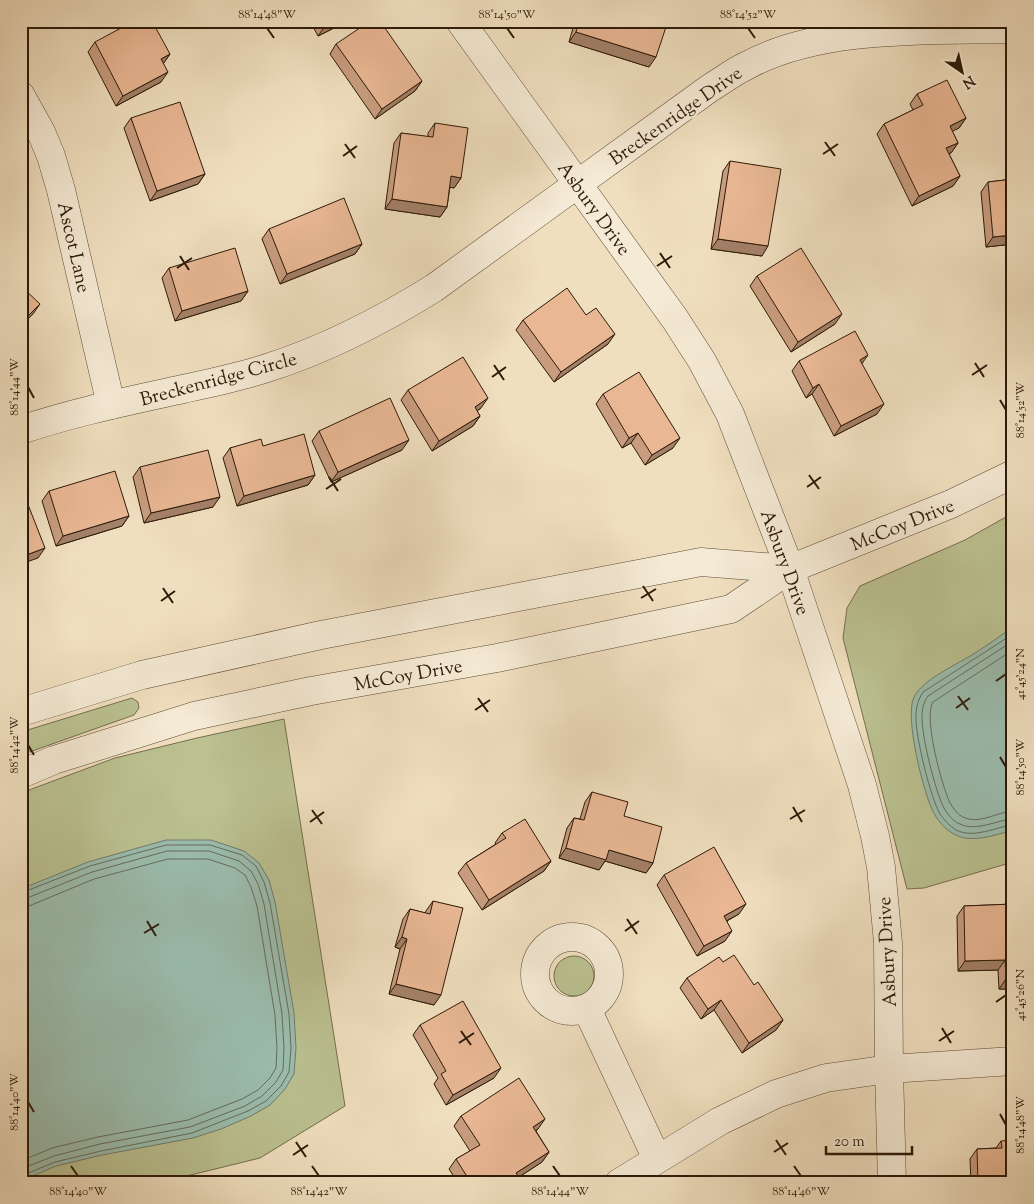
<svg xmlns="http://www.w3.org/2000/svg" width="1034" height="1204" font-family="'Sorts Mill Goudy',serif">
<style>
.green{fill:#bbc191;stroke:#746e4d}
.water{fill:#9bbdae;stroke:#6f7c6c}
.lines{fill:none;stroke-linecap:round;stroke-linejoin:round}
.shore{stroke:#646c5c;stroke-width:1}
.minor-casing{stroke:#5e4b36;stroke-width:29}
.tertiary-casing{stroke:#5e4b36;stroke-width:29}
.minor{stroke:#f5ead5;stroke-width:28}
.tertiary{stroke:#f5ead5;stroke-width:28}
.wall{fill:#c89d7f;stroke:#2d1a09}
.shaded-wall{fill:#a38068;stroke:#2d1a09}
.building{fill:#e9b794;stroke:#2d1a09}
.ticks{fill:none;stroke:#2d1a09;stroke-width:2}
.labels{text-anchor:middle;stroke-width:5;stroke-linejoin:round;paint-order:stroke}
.street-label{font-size:19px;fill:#2d1a09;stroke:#f5ead5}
.neatline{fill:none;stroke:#2d1a09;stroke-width:2}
.ticks-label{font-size:12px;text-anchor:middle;fill:#2d1a09}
</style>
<rect width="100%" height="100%" fill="#f0dfbf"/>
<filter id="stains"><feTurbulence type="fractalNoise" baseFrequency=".004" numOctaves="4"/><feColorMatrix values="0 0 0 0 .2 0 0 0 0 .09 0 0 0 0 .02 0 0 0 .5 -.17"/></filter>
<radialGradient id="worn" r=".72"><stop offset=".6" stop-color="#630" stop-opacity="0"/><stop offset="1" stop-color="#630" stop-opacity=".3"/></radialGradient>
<g class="green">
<polygon points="1013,513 1013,862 924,888 907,889 843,638 847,608 860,586 965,540"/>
<polygon points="132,698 138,702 139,708 134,715 21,755 21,732"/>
<polygon points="284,719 345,1106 260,1158 158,1183 21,1183 21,793 115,758 197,738"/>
<circle cx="574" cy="976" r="20"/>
</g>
<g class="water">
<path d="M1013,627V830C996,835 970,844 954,834C946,830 939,822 935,815C924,797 904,716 914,697C923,679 958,664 975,653C988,645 1000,636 1013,627Z"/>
<polygon points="166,840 211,840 244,851 259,863 269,880 275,902 294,1013 296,1048 294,1074 285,1089 270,1105 251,1116 221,1129 193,1138 102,1155 56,1166 21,1181 21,889 88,862"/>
</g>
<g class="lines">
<g class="shore">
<path d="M1013,634L923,692C918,700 916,707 916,717C915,735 931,799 940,814C944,820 950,826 956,830C974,839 995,827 1013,825"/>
<path d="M1013,641L928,696C923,703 922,710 922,718C922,737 935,791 944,808C947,814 954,822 960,824C977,832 996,820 1013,819"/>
<path d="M1013,650L933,702C923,717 942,786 950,803C953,808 958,815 963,817C979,825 997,812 1013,811"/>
<polyline points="21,893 90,866 166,845 210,845 242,855 256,866 264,882 270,903 289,1014 291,1048 289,1072 281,1086 266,1101 248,1111 192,1133 101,1151 55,1162 21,1176"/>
<polyline points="21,899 27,898 92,872 167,851 209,851 239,861 251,871 258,884 264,904 282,1014 284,1048 283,1070 276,1082 262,1096 245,1106 190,1127 100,1144 54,1156 21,1169"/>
<polyline points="21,907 29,906 94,879 168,859 208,859 235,868 245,875 251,887 257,906 275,1015 277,1048 276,1068 270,1078 258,1090 242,1099 188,1120 98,1137 52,1148 21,1161"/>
</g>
<defs>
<g id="minor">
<polyline points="460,21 675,319 702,361 730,414 790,569 862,785 875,836 881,867 888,943 889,1069 892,1183"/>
<polyline points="21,96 41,132 51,156 61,190 111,405"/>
<path d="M21,430C74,412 129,401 183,389C211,383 240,377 267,368C327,349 381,321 434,288L710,88C722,81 733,72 746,66C821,25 929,31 1013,29"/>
<circle cx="572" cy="974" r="37"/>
<polyline points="587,1009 657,1159"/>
<polyline points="619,1183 720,1121 776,1094 826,1078 889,1069 1013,1061"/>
</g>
<g id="tertiary">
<polyline points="21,712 142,675 321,635 701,562 790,569"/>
<polyline points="21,774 54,760 194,716 311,691 497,658 731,609 790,569 951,504 1013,474"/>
</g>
</defs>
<use href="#minor" class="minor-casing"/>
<use href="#tertiary" class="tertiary-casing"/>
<use href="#minor" class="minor"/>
<use href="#tertiary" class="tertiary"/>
</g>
<g class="wall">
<polygon points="65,21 80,21 70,28"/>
<polygon points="310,21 348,21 318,36"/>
<polygon points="575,21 668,21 649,67 569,42"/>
<polygon points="95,42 170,54 163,64 161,82 116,106 88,52"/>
<polygon points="336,44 422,81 415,91 375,119 330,54"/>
<polygon points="917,94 966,118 959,128 952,131 958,143 951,153 949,154 960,176 953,186 912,206 877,134 884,124 913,110 910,104"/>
<polygon points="131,118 205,174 198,184 150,201 124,128"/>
<polygon points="435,123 461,178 454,188 450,187 447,207 440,217 385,209 394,143 401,133 428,137 428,133"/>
<polygon points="730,161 762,256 711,249 723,171"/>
<polygon points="1013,179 1013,244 986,247 981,192 988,182"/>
<polygon points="269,229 362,244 355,254 280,284 262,239"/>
<polygon points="169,268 248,291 241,301 175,321 162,278"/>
<polygon points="757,276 835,324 791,352 750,286"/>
<polygon points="586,315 608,344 554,382 516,330 523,320"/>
<polygon points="799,361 862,364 877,414 834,436 812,394 806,398 792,371"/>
<polygon points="408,390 481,408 477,411 480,416 473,426 432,451 401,400"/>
<polygon points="603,394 673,448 645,465 631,443 622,448 596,404"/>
<polygon points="319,431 402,450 331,482 312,441"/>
<polygon points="263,446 315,475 308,485 237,506 223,458 230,448"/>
<polygon points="140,467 213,507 144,523 133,477"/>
<polygon points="49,491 129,516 122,526 56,546 42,501"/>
<polygon points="592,792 624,816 653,863 646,873 605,861 599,870 559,858 567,828 574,818 580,819 585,802"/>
<polygon points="502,833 551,861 544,871 482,910 458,873 466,863 496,844 495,843"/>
<polygon points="664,875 739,914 727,921 725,941 697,956 657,885"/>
<polygon points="433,901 434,1005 389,994 400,949 395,947 403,919 410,909 425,913 426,911"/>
<polygon points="1013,904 1013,989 999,989 998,970 958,971 957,916 964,906"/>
<polygon points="723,962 754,985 783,1020 776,1030 742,1053 714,1010 701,1019 680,988 687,978"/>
<polygon points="420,1025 494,1078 446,1105 434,1084 438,1078 413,1035"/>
<polygon points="461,1116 538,1129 536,1131 549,1152 542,1162 516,1179 513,1183 458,1183 449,1169 456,1159 470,1151 454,1126"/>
<polygon points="1001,1141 1013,1183 971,1183 970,1159 977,1149 996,1148"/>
</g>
<g class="shaded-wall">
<polygon points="75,21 80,21 70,28"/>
<polygon points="335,21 348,21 318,36 325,26"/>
<polygon points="576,32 656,57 649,67 569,42"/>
<polygon points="170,54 163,64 161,59"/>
<polygon points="168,72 161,82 116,106 123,96"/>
<polygon points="422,81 415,91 375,119 382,109"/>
<polygon points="966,118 959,128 943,136 950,126"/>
<polygon points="958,143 951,153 940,158 946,148"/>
<polygon points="205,174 198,184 150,201 157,191"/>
<polygon points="451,176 461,178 454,188 444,186"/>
<polygon points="960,176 953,186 912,206 919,196"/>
<polygon points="392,199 447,207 440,217 385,209"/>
<polygon points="1013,235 1013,244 986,247 993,237"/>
<polygon points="718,239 768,246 762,256 711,249"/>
<polygon points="362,244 355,254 280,284 287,274"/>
<polygon points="248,291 241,301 175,321 182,311"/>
<polygon points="40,304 33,314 21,326 21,323"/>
<polygon points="842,314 835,324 791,352 798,342"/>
<polygon points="615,334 608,344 554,382 561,372"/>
<polygon points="868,355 861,365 860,360"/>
<polygon points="819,384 812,394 806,398 813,388"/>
<polygon points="488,398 481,408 468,417 475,407"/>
<polygon points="884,404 877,414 834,436 841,426"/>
<polygon points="480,416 473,426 432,451 439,441"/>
<polygon points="638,433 631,443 622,448 629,438"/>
<polygon points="680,438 673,448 645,465 652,455"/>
<polygon points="409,440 402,450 331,482 338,472"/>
<polygon points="315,475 308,485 237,506 244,496"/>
<polygon points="220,497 213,507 144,523 151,513"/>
<polygon points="129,516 122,526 56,546 63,536"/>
<polygon points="45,548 38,558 21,564 21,557"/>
<polygon points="566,848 609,850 653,863 646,873 605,861 599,870 559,858"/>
<polygon points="551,861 544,871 482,910 489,900"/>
<polygon points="746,904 739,914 717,926 724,916"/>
<polygon points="732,931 725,941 697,956 704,946"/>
<polygon points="402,937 407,939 400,949 395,947"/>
<polygon points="1005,960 998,970 958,971 965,961"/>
<polygon points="1006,979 1013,979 1013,989 999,989"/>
<polygon points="396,984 441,995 434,1005 389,994"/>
<polygon points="721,1000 714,1010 701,1019 708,1009"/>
<polygon points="783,1020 776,1030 742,1053 749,1043"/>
<polygon points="501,1068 494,1078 446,1105 453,1095"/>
<polygon points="545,1119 538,1129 526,1137 533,1127"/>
<polygon points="549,1152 542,1162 516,1179 513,1183 507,1183 516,1173"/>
</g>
<g class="building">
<polygon points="134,21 152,21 170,54 161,59 168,72 123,96 95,42"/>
<polygon points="322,21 335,21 325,26"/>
<polygon points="370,21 380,21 422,81 382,109 336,44"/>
<polygon points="579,21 668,21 656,57 576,32"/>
<polygon points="947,80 966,118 950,126 958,143 946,148 960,176 919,196 884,124 923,105 917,94"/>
<polygon points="180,102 205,174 157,191 131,118"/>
<polygon points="435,123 468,128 461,178 451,176 447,207 392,199 401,133 433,137"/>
<polygon points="730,161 781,169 768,246 718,239"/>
<polygon points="1013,179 1013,235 993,237 988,182"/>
<polygon points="344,198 362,244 287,274 269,229"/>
<polygon points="235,248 248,291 182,311 169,268"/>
<polygon points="801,248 842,314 798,342 757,276"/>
<polygon points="21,286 40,304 21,323"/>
<polygon points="567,288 586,315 596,308 615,334 561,372 523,320"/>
<polygon points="855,331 868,355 860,360 884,404 841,426 819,384 813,388 799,361"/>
<polygon points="463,357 488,398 475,407 480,416 439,441 408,390"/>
<polygon points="639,372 680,438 652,455 638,433 629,438 603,394"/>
<polygon points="390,398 409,440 338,472 319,431"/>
<polygon points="304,434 315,475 244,496 230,448 261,439 263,446"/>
<polygon points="208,450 220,497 151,513 140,467"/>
<polygon points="115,471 129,516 63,536 49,491"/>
<polygon points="27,502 45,548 21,557 21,504"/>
<polygon points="592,792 628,802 624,816 662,827 653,863 609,850 606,860 566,848 574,818 584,820"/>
<polygon points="525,819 551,861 489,900 466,863 506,838 502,833"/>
<polygon points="714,847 746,904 724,916 732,931 704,946 664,875"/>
<polygon points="433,901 463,908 441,995 396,984 407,939 402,937 410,909 430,914"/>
<polygon points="1013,904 1013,979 1006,979 1005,960 965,961 964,906"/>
<polygon points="734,955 754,985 758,982 783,1020 749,1043 721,1000 708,1009 687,978 719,957 723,962"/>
<polygon points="463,1001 501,1068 453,1095 441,1074 446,1071 420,1025"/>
<polygon points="519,1078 545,1119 533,1127 549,1152 516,1173 518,1176 507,1183 471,1183 456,1159 480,1145 461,1116"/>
<polygon points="1013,1140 1013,1183 978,1183 977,1149 1002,1148 1001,1141"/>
<polygon points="788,1179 790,1183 780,1183"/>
</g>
<path class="ticks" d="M267,28L274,38M507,28L514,38M748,28L755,38M825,142L835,156M345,144L355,158M823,154L838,144M343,156L357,146M660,253L670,268M180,256L189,270M657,266L672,256M177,268L192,258M975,363L984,377M494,365L504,380M972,375L987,365M492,377L506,367M28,387L34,398M1000,400L1006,410M809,475L819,489M329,477L338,491M807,487L821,477M326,489L341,479M643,586L653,601M163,588L173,603M641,598L656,589M161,601L175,591M996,681L1006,674M958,696L968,710M478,698L488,712M956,708L970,698M475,710L490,700M28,745L34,755M1000,757L1006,767M793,807L802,822M312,810L322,824M790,819L805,810M310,822L324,812M627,919L637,934M147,921L156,936M625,931L639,921M144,933L159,924M996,1002L1006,995M942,1028L951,1043M461,1031L471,1045M939,1041L954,1031M459,1043L474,1033M28,1102L34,1112M1000,1114L1006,1125M776,1140L786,1155M296,1142L306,1157M774,1152L788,1143M293,1155L308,1145M71,1166L78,1176M312,1166L319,1176M553,1166L560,1176M794,1166L801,1176"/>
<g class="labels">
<g class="street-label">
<text transform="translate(675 115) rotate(-35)" y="7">Breckenridge Drive</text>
<text transform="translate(595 208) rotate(54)" y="7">Asbury Drive</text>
<text transform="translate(75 247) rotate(77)" y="7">Ascot Lane</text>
<text transform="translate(218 378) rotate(-15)" y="7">Breckenridge Circle</text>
<text transform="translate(902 524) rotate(-22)" y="7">McCoy Drive</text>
<text transform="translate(786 562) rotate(70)" y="7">Asbury Drive</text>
<text transform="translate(408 674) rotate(-10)" y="7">McCoy Drive</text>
<text transform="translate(886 952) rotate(-93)" y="7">Asbury Drive</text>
</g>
</g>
<rect width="1034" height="1204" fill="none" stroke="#f0dfbf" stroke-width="55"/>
<g transform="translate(962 72) rotate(146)" stroke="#f5ead5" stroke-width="4" paint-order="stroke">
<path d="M0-4L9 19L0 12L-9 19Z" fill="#2d1a09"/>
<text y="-8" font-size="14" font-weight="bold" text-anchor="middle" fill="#2d1a09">N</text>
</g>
<path d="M826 1146v8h86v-8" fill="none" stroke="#2d1a09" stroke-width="2.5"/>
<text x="834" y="1146" font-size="15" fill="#2d1a09" stroke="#f5ead5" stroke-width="4" paint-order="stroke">20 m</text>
<rect x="28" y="28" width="978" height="1148" class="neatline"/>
<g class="ticks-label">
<text x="267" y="18">88°14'48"W</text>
<text x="507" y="18">88°14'50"W</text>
<text x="748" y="18">88°14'52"W</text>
<text transform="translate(14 387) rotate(-90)" y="4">88°14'44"W</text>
<text transform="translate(1020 410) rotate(-90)" y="4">88°14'52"W</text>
<text transform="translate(1020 674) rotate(-90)" y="4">41°45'24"N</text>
<text transform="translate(14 745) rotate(-90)" y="4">88°14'42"W</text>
<text transform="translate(1020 767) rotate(-90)" y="4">88°14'50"W</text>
<text transform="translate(1020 995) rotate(-90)" y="4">41°45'26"N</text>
<text transform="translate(14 1102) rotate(-90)" y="4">88°14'40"W</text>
<text transform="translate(1020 1125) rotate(-90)" y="4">88°14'48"W</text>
<text x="78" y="1195">88°14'40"W</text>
<text x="319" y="1195">88°14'42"W</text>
<text x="560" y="1195">88°14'44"W</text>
<text x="801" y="1195">88°14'46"W</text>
</g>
<rect width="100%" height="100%" filter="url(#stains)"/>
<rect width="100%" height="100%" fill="url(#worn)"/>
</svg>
